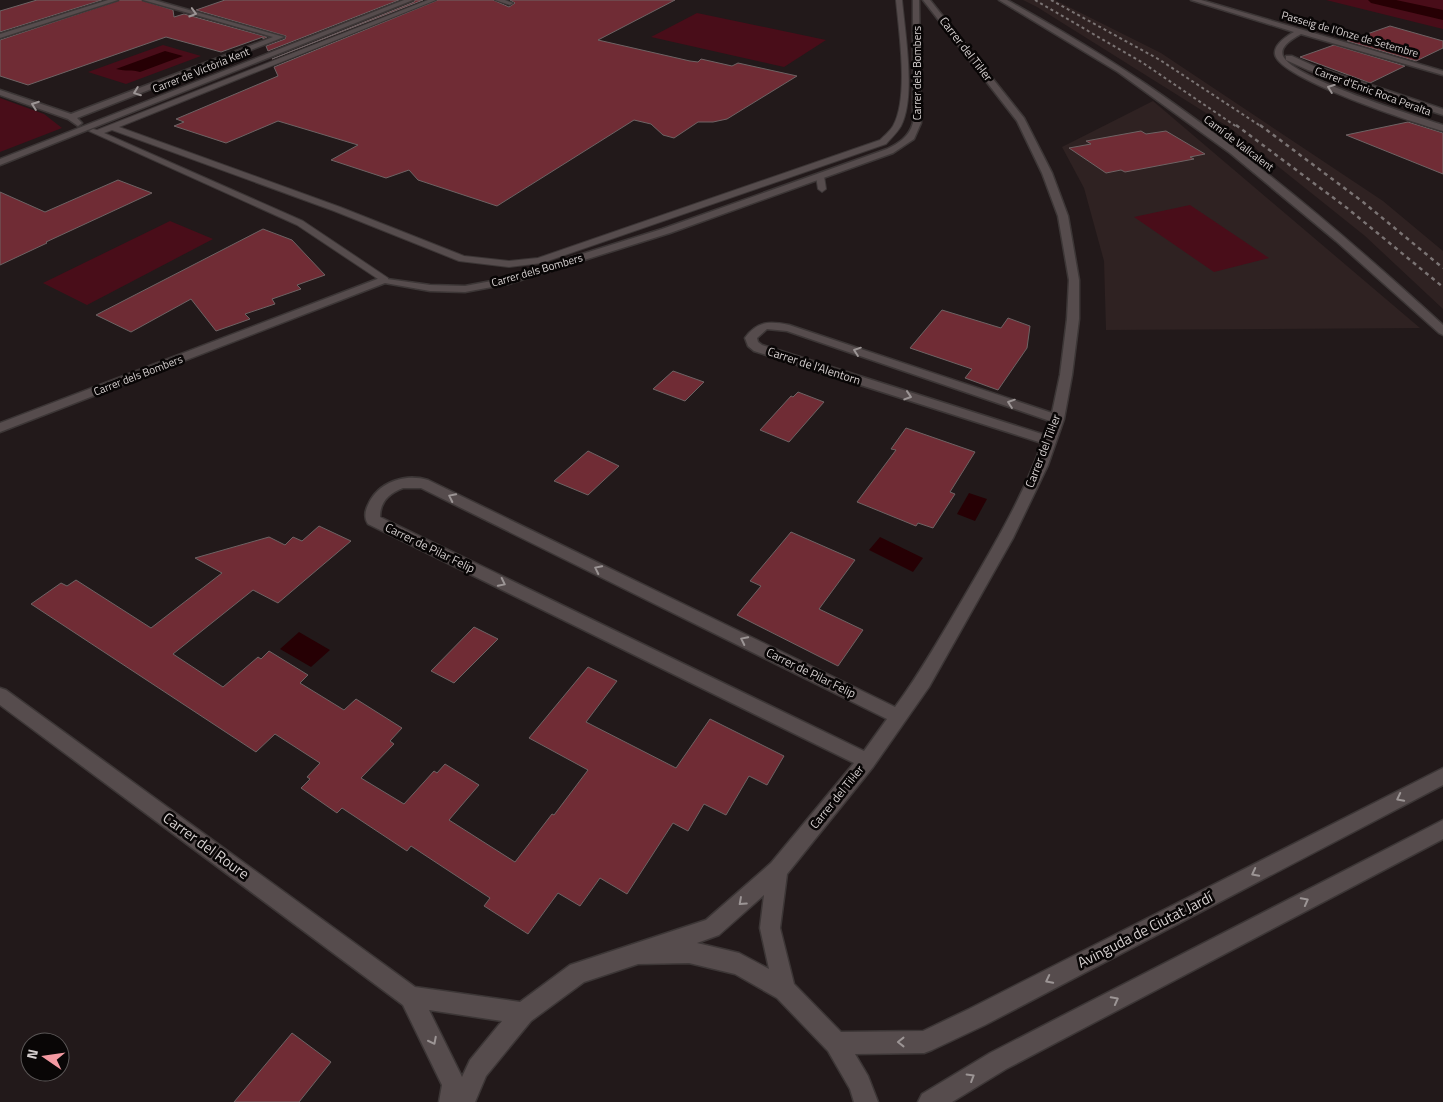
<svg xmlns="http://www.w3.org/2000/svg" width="1443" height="1102" font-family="'Titillium Web',sans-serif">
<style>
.built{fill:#2f2222}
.green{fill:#490d19}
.water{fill:#260004}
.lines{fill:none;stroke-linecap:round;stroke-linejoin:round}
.canal{fill:#260004;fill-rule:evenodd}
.building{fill:#702c35;stroke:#6e6364}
.service-casing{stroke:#3c3636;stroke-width:2}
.minor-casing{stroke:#3c3636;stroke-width:3}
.service{fill:#564c4d;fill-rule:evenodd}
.minor{fill:#564c4d;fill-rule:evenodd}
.rail-far1{stroke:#7b7474;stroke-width:2;stroke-dasharray:3 3;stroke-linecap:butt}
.rail{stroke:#7b7474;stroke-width:2.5;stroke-dasharray:4 4;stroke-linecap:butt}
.oneway{stroke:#9c9595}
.labels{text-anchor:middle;stroke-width:5;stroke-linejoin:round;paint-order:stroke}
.far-street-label{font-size:11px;fill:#d6d0d0;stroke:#090606}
.street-label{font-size:12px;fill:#d6d0d0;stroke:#090606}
.near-street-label{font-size:15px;fill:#d6d0d0;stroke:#090606}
</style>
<rect width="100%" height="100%" fill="#22191a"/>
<g class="built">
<polygon points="1023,0 1055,0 1161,53 1383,201 1443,251 1443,309 1365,236 1230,128 1037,7"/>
<polygon points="1153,101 1420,328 1106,330 1104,261 1084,188 1062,147"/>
</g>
<g class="green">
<polygon points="1326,0 1443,0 1443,29"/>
<polygon points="697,13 826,40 784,67 651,37"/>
<polygon points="163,45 201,56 126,84 88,72"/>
<polygon points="0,98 44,114 62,128 0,152"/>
<polygon points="1190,205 1269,258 1214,272 1134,217"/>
<polygon points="170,221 213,239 87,305 43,283"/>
</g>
<g class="water">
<path d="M165,51L183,56L140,72C131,69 127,72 116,69Z"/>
<polygon points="969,493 987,499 975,521 957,514"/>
<polygon points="880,537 923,558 913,572 869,550"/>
<polygon points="299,632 330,650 311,667 280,649"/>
</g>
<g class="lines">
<polygon class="canal" points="1368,0 1396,0 1443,10 1443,20 1371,3"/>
</g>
<g class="building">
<polygon points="37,0 102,0 0,32 0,11"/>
<polygon points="120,0 141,0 173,10 174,17 184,14 267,37 263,39 263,37 221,52 166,37 28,85 0,76 0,40"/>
<polygon points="225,0 399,0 268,51 266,46 285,39 286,36 196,10"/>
<polygon points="415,0 423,0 272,59 414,2"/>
<polygon points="438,0 493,0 509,7 515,3 510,0 675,0 598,40 690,61 698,62 701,59 732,66 738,63 797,76 727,119 713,122 698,122 674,138 663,135 651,124 634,120 497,206 418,180 409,170 386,178 331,160 358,145 278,121 226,143 174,126 184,122 176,119 278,76 274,67"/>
<polygon points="1390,26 1443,41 1443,48 1416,61 1347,41"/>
<polygon points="1334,45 1405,66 1370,83 1300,57"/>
<polygon points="1408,122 1443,133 1443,174 1346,135"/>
<polygon points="1141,131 1146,134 1166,131 1205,154 1190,157 1194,159 1125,172 1121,170 1106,173 1069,148 1091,144 1086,141"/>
<polygon points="118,180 152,193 46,242 47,243 0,265 0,192 45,212"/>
<polygon points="263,229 292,240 325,275 297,285 301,289 272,299 275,304 245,314 250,319 216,331 191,299 131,332 96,315"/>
<polygon points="942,310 1001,328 1008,318 1030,326 1027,348 998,390 965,378 972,369 910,348"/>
<polygon points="673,371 704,382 685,401 653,389"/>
<polygon points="798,392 824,402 789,442 760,430 791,396 793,397"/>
<polygon points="906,428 975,452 950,492 955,494 933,528 918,523 916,526 857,502 896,450 891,449"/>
<polygon points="588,451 619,466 588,495 554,481"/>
<polygon points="319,526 351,541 278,603 253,590 173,654 223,687 258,657 261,659 269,651 308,675 300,683 344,710 356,699 402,728 390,741 394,744 361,778 404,804 434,771 437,773 445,764 479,785 449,820 515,862 552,814 554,815 588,770 529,738 588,667 617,681 586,722 676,768 710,719 784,756 767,785 749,776 726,815 704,804 688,831 673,823 627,894 600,878 580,906 558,893 528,934 484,906 490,898 411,846 407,851 342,808 337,813 301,788 310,779 307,777 320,763 275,734 256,752 31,604 61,583 67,586 76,580 151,628 222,573 195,558 269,537 285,545 293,537 302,541"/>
<polygon points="791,532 855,560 819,609 863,630 838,666 737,615 761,586 750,581"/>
<polygon points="474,627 498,639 454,683 431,671"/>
<polygon points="292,1033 331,1062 299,1102 234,1102"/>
</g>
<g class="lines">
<defs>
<g id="service">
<path d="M428,0H436L119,127L340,207L464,256L509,261L538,258L880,140C884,136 890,131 893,126C909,98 899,32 896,0H902C905,33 916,97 901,126C897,133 891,138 886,144L542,263L509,267L459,261L334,211L112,130L104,133L303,221L388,278V282L384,283L297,225L89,131L93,129L97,130Z"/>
<polygon points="495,0 505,0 513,3 510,5"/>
<polygon points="820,173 824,176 826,189 822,192 818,189 816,176"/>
</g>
<g id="minor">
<polygon points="108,0 118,0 0,38 0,34"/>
<polygon points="143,0 154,0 284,37 77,118 82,123 78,126 68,119 0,95 0,90 71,114 273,37"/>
<polygon points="404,0 413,0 0,165 0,159"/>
<path d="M913,0H919L921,123L914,139L893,153L670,233L508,284L465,292L430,291L385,283L0,432V423L380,278L430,285L465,286L502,279L662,229L887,149C899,143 909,137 913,123Z"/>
<path d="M923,0H930L1024,118L1052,173L1068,216L1079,280V319L1072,375L1064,419L1048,465L1013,538L929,687L873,767L787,874L780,928L794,984L841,1032L923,1031L969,1009L1443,768V785L985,1025L932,1050L924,1053L855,1054L868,1076L878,1102H854L850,1089L828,1051L777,998L735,974L689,963L638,964L584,982L531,1021L486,1076L475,1102H439L442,1085L403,1005L0,705V688L6,690L415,987L520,1002L570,965L706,920L771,863L854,763L368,524C364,518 365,511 368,505C378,482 405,473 428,480L895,707C921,672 942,634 964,597C993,547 1023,497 1042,443L754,351L748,346L745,338C757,321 770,321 789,325L1052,413L1060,375L1067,319L1069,280L1058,216L1042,173L1017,121ZM767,329L787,331L1050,421L1045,435L762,345L758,342L757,338ZM403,488H421L887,719L864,751L380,517C380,502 389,493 403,488ZM764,895L760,928L769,969L739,953L697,943L719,935ZM429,1010L502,1021L470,1060L462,1077Z"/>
<path d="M999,0H1007C1066,33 1125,68 1180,108C1273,174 1359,248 1443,325V335L1439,333L1336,241L1230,153L1118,72Z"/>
<path d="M1191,0H1201L1443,71V75L1301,34C1294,38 1279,46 1283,56C1292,78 1416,116 1443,125V131C1418,124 1277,78 1275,54C1274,44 1287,36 1294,32Z"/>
<polygon points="1286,56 1292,56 1314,66 1443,109 1443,115 1308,70 1286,60"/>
<polygon points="1443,820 1443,839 1006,1069 952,1102 918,1102 922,1094 990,1053"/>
</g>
</defs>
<use href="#service" class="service-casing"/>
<use href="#minor" class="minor-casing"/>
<use href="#service" class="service"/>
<use href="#minor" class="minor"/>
<g class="rail-far1">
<polyline points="1035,0 1143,63 1237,127"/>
<polyline points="1051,0 1160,60 1262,127"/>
</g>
<g class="rail">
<polyline points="1236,125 1347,208 1443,287"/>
<polyline points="1260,125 1363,202 1443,268"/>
</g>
</g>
<defs><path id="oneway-chevron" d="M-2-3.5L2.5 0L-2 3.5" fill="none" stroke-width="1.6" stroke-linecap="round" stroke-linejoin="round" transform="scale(1.25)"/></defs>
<g class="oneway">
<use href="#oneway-chevron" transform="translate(193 13) rotate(16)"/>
<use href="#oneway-chevron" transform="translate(1331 88) rotate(-160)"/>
<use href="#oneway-chevron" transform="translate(137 92) rotate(159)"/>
<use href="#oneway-chevron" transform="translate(35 105) rotate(-160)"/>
<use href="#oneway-chevron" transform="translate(857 351) rotate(-161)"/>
<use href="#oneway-chevron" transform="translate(908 396) rotate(18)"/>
<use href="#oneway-chevron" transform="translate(1011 403) rotate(-161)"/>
<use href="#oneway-chevron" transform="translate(452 497) rotate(-154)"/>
<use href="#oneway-chevron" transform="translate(598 569) rotate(-154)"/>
<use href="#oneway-chevron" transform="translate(502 583) rotate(26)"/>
<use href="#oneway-chevron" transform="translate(744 640) rotate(-154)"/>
<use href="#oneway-chevron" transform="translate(1400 798) rotate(153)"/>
<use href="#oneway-chevron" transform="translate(1255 873) rotate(153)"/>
<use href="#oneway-chevron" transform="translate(1305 901) rotate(-28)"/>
<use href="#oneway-chevron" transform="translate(742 902) rotate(138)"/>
<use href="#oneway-chevron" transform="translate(1049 980) rotate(153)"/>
<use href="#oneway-chevron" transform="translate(1115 1000) rotate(-28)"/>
<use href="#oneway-chevron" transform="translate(433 1041) rotate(63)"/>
<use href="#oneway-chevron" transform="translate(901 1042) rotate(180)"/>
<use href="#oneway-chevron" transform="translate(971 1077) rotate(-31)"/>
</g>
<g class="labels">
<g class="far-street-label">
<text transform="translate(1350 34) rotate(16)" y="4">Passeig de l'Onze de Setembre</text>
<text transform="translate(201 70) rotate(-22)" y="4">Carrer de Victòria Kent</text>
<text transform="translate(917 73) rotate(-90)" y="4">Carrer dels Bombers</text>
<text transform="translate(1373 91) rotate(20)" y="4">Carrer d'Enric Roca Peralta</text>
<text transform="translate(1239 143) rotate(37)" y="4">Camí de Vallcalent</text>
<text transform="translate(537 270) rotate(-16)" y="4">Carrer dels Bombers</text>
<text transform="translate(138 375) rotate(-21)" y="4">Carrer dels Bombers</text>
</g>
<g class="street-label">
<text transform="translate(966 49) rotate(52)" y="4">Carrer del Til·ler</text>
<text transform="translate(814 366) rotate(18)" y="4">Carrer de l'Alentorn</text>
<text transform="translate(1043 451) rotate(-69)" y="4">Carrer del Til·ler</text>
<text transform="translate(430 548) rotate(26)" y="4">Carrer de Pilar Felip</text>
<text transform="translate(811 673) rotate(26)" y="4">Carrer de Pilar Felip</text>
<text transform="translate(837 797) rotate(-51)" y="4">Carrer del Til·ler</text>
</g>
<g class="near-street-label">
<text transform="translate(206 846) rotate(36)" y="5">Carrer del Roure</text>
<text transform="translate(1145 930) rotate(-27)" y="5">Avinguda de Ciutat Jardí</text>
</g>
</g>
<g transform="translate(45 1057) rotate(283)"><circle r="24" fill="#090606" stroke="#5b5757"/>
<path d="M0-4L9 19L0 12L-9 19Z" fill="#f49aa2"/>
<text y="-8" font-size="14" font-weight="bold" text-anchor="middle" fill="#d6d0d0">N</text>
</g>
</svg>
